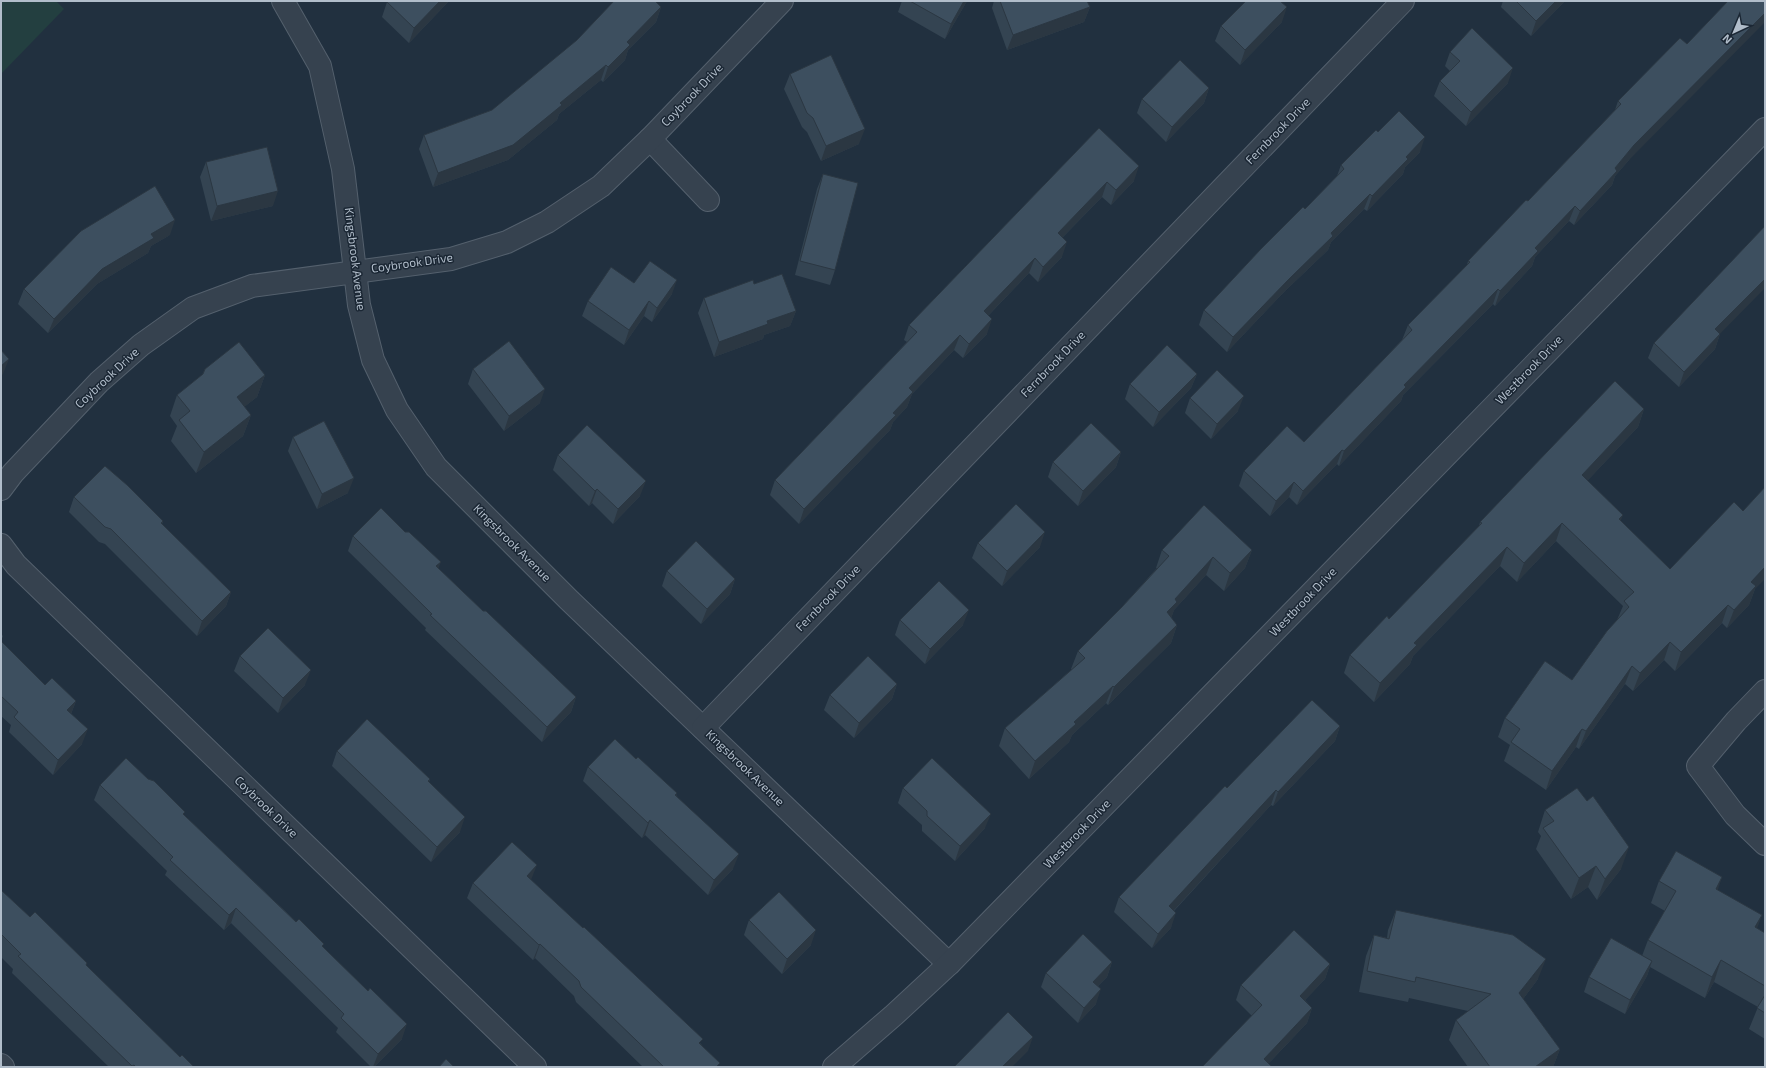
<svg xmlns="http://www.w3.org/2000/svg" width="1766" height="1068" font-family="'Exo 2',sans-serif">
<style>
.green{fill:#233f40}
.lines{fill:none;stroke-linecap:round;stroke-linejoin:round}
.minor-casing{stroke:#54606d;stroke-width:24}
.minor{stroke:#36424f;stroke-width:22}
.wall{fill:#344452}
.shaded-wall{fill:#2b3742}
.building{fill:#3d4f5f;stroke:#2b3742}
.labels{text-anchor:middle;stroke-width:3;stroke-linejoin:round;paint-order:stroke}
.street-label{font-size:12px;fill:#b1bdca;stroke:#1b2734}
</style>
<rect width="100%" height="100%" fill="#21303f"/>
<polygon class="green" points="1,1 56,1 64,9 1,74"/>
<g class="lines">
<defs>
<g id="minor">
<polyline points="283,1 320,66 343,169 359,305 373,360 397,410 436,467 569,600 949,964"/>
<polyline points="650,139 708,200"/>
<polyline points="1,489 13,473 99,382 141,345 193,308 252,286 451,259 507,242 547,222 601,186 650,139 782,1"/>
<polyline points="1,545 16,565 535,1067"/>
<polyline points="1765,691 1736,721 1698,766 1735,815 1765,844"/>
<polyline points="703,728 1403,1"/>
<polyline points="1,1065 3,1067"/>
<polyline points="834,1067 894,1015 949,964 1765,129"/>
</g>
</defs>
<use href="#minor" class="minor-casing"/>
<use href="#minor" class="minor"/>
</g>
<g class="wall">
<polygon points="449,1 409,43 382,17 387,2"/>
<polygon points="902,1 967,1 945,39 898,12"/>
<polygon points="994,1 1087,1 1090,7 1084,22 1007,50 992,8"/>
<polygon points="1503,1 1565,1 1531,36 1501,7"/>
<polygon points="661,7 656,22 628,50 625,60 603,82 601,80 559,114 557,120 508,160 433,187 419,149 424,135 492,110"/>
<polygon points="1282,22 1240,65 1215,41 1221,26"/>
<polygon points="1680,38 1629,160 1615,176 1612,185 1574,225 1569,221 1535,257 1532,266 1495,306 1493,304 1403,395 1401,401 1339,466 1337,464 1297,505 1289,497 1270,516 1239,486 1244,471 1304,442 1402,340 1408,325 1467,265 1468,261 1528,201 1615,110 1618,101"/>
<polygon points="1450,52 1508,83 1466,126 1434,96 1440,81 1450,71 1445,66"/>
<polygon points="790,74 859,144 821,161 807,132 802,127 784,89"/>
<polygon points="1209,88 1204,103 1166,142 1137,113 1142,99"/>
<polygon points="1099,128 1134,181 1111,205 1102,197 1062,238 1062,257 1038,282 1029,273 988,316 987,334 963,358 954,350 912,394 907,407 893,422 890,430 799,524 770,495 775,480 907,342 904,340 909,325"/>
<polygon points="1378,132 1420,152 1405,167 1403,174 1367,211 1364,209 1331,242 1328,250 1283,293 1227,352 1199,325 1204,310 1305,209 1337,176 1341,165"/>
<polygon points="206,162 273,206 211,221 200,177"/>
<polygon points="823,174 835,270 830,285 795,275 817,189"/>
<polygon points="170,235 151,246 148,253 97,284 48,333 18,304 24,289"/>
<polygon points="634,283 672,294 652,322 644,316 624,345 582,316 588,301"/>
<polygon points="754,284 796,311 790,326 764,335 763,339 714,357 698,313 704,298"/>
<polygon points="1720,334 1715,349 1679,387 1648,358 1654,343"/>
<polygon points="205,369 265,375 257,397 244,407 251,415 243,436 196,473 171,441 177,426 170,416 177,395 202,375"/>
<polygon points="473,369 540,403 504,431 468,384"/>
<polygon points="1197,374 1191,388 1153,427 1125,399 1130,384"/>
<polygon points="1190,398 1238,411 1211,439 1185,413"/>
<polygon points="1644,409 1638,427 1587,481 1621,521 1670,569 1755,589 1749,605 1727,628 1722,623 1675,671 1664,660 1633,691 1625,684 1579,749 1576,747 1546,790 1504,761 1510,745 1498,737 1505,718 1572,680 1617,620 1623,606 1556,541 1517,582 1500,566 1413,656 1410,664 1374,702 1344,673 1350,655 1389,619 1479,526 1480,522"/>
<polygon points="293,437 348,493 317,509 288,451"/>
<polygon points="1121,452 1116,467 1078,506 1048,477 1053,462"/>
<polygon points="558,455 640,496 613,524 592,503 589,506 553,470"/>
<polygon points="74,497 163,521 162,524 231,592 226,606 197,636 105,544 99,542 69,512"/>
<polygon points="353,536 438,568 483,611 576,697 571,712 542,742 425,630 426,628 348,551"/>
<polygon points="978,543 1040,547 1002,586 972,558"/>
<polygon points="1162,550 1252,550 1245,568 1224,591 1206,575 1174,610 1171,618 1177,625 1171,643 1108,705 1106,703 1072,735 1069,742 1029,779 999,746 1005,728 1072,669 1071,669 1078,651 1121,608 1157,568 1156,568"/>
<polygon points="667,571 735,579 730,594 701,624 662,586"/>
<polygon points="900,620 963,625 925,664 895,635"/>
<polygon points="1,634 3,636 1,641 45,685 76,701 71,714 82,744 53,775 9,732 11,725 1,716"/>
<polygon points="240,656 305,685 278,713 234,671"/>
<polygon points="897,684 892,699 854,738 824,710 830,695"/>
<polygon points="1340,726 1335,741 1273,806 1271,805 1174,911 1171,928 1152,948 1114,912 1119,897 1227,788"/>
<polygon points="337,751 430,779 429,782 460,832 431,862 332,766"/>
<polygon points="636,759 677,793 676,795 733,869 708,895 645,835 642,838 583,781 588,767"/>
<polygon points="100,785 184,815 323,947 402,1039 374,1067 371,1067 336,1032 338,1028 231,923 224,930 165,875 167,871 94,800"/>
<polygon points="903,788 985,828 955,861 922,831 922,825 898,803"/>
<polygon points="1587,801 1621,869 1597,900 1588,887 1571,899 1536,849 1541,836 1538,832 1545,810"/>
<polygon points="531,880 701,1044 718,1067 643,1067 576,1002 574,996 535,958 533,960 467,898 473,883"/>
<polygon points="1659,881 1718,890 1757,928 1765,933 1765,1039 1749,1029 1758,1007 1714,982 1705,998 1650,967 1647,976 1625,1014 1584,992 1589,977 1642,956 1648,940 1665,911 1651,903"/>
<polygon points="1,890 30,917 86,966 180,1057 194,1067 109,1067 12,973 13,969 1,957"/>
<polygon points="1396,910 1538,979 1523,999 1560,1049 1553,1067 1468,1067 1449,1040 1456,1020 1468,1011 1409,998 1408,1002 1359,992 1366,956 1374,935 1387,938 1388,930"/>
<polygon points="749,920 811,945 782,974 744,935"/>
<polygon points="1112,962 1107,977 1098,986 1096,1004 1078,1023 1041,987 1046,973"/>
<polygon points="1330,964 1325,979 1305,1000 1312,1008 1307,1023 1268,1064 1202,1067 1252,1016 1236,1000 1241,985"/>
</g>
<g class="shaded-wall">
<polygon points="440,1 449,1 409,43 414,28"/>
<polygon points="964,1 967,1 945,39 951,24"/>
<polygon points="1556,1 1565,1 1531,36 1536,21"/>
<polygon points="661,7 656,22 628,50 625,60 603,82 608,67 627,42"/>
<polygon points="1090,7 1084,22 1007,50 1013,35"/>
<polygon points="1287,7 1282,22 1240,65 1245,50"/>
<polygon points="1765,13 1765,22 1629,160 1615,176 1612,185 1574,225 1580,211 1634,145"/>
<polygon points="606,65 601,80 559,114 557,120 508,160 433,187 438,173 560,103"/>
<polygon points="1513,68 1508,83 1466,126 1471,112"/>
<polygon points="1209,88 1204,103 1166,142 1172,127"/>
<polygon points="865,129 859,144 821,161 826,146"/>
<polygon points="1425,137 1420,152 1405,167 1403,174 1367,211 1372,196 1406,157"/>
<polygon points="1139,166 1134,181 1111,205 1116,190"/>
<polygon points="1107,182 1102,197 1052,248 1058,233"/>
<polygon points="278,191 273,206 211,221 217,206"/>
<polygon points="1370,194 1364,209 1331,242 1328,250 1283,293 1227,352 1233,337 1331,233"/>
<polygon points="1575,206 1569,221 1535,257 1532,266 1495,306 1500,291 1535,248"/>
<polygon points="175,220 170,235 151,246 148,253 97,284 48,333 54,319 102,269 151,234"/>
<polygon points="1067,242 1062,257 1038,282 1043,267"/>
<polygon points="1035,258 1029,273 978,326 984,311"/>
<polygon points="1765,279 1765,288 1710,344 1715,329"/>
<polygon points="677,280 672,294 652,322 657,308"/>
<polygon points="1498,289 1493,304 1403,395 1401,401 1339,466 1344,451 1404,385"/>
<polygon points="649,301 644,316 624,345 629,330"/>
<polygon points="796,311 790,326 764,335 763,339 714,357 719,342 767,321"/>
<polygon points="992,319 987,334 963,358 969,344"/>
<polygon points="1720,334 1715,349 1679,387 1684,372"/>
<polygon points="960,335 954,350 912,394 907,407 893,422 890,430 799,524 804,509 893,413 909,388"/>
<polygon points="9,359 3,374 1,376 1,366"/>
<polygon points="1197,374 1191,388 1153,427 1159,412"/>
<polygon points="265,375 257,397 229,419 237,397"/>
<polygon points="545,389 540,403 504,431 509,416"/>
<polygon points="1244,396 1238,411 1211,439 1217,424"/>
<polygon points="1644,409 1638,427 1575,494 1582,475"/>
<polygon points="251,415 243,436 196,473 204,452"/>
<polygon points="1342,450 1337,464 1297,505 1303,491"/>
<polygon points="1121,452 1116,467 1078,506 1083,491"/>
<polygon points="354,478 348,493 317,509 322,494"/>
<polygon points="646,481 640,496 613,524 618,509"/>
<polygon points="1294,482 1289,497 1270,516 1276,501"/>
<polygon points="597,489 592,503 589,506 595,491"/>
<polygon points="1623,515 1616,533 1619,519"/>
<polygon points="1562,523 1556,541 1517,582 1524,563"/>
<polygon points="1045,532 1040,547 1002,586 1007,571"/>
<polygon points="1507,547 1500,566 1413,656 1410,664 1374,702 1380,683 1414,643"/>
<polygon points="1252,550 1245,568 1224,591 1230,573"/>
<polygon points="1213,557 1206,575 1174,610 1171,619 1167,612 1175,599"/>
<polygon points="441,562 435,577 436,566"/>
<polygon points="1765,567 1765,579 1755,589 1749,605 1727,628 1734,610 1751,582"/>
<polygon points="735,579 730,594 701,624 707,609"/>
<polygon points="231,592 226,606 197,636 202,621"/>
<polygon points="1728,605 1722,623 1675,671 1681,652"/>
<polygon points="969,610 963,625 925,664 930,649"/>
<polygon points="1177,625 1171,643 1108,705 1114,687"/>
<polygon points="1670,642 1664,660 1633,691 1640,673"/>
<polygon points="1632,666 1625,684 1579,749 1586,731"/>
<polygon points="311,670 305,685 278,713 283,698"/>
<polygon points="897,684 892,699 854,738 859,723"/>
<polygon points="1113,686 1106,703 1072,735 1069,742 1029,779 1035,761 1074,722"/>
<polygon points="576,697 571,712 542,742 547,727"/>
<polygon points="76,701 70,716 67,710"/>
<polygon points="1340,726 1335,741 1273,806 1278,792"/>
<polygon points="88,729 82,744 53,775 58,760"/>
<polygon points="1582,729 1576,747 1546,790 1552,771"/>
<polygon points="1276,790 1271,805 1164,921 1169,906"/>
<polygon points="991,814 985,828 955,861 960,846"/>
<polygon points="465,817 460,832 431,862 437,847"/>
<polygon points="650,820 645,835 642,838 648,823"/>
<polygon points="1629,847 1621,869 1597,900 1605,879"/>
<polygon points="739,854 733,869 708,895 714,880"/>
<polygon points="537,865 531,880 527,876"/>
<polygon points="1596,866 1588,887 1571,899 1579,878"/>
<polygon points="1722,877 1715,899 1716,889"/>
<polygon points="236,908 231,923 224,930 229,915"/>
<polygon points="1176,913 1171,928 1152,948 1158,934"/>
<polygon points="1762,915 1754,937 1755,927"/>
<polygon points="816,930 811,945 782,974 787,959"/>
<polygon points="540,944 535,958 533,960 539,945"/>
<polygon points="1546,959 1538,979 1512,1014 1519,993"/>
<polygon points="1721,960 1714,982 1705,998 1712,977"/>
<polygon points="1652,961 1647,976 1625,1014 1630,1000"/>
<polygon points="1112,962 1107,977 1088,996 1093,982"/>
<polygon points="1330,964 1325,979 1295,1011 1300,996"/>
<polygon points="1101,989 1096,1004 1078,1023 1084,1008"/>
<polygon points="1312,1008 1307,1023 1265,1067 1264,1059"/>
<polygon points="407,1024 402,1039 374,1067 373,1067 378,1054"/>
<polygon points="1033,1037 1028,1051 1012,1067 1002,1067"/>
<polygon points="1560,1049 1553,1067 1535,1067"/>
</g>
<g class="building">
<polygon points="388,1 440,1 414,28 387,2"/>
<polygon points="614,1 655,1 661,7 627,42 630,45 608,67 606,65 560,103 562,105 513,145 438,173 424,135 492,110 577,40"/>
<polygon points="910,1 964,1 951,24"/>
<polygon points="1000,1 1087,1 1090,7 1013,35"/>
<polygon points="1246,1 1280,1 1287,7 1245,50 1221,26"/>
<polygon points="1516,1 1556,1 1536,21"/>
<polygon points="1728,1 1765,1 1765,13 1634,145 1615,168 1617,171 1580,211 1575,206 1535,248 1538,251 1500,291 1498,289 1404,385 1406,387 1344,451 1342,450 1303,491 1294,482 1276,501 1244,471 1287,426 1304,442 1412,330 1408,325 1470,262 1468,261 1526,200 1528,201 1621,104 1618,101 1680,38 1687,44"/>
<polygon points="1472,28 1513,68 1471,112 1440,81 1460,61 1450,52"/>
<polygon points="831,55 865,129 826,146 813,118 807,113 790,74"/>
<polygon points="1180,60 1209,88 1172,127 1142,99"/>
<polygon points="1399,111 1425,137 1406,157 1408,159 1372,196 1370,194 1331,233 1333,236 1289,279 1233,337 1204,310 1260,250 1303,207 1305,209 1344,169 1341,165 1376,130 1378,132"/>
<polygon points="1099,128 1139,166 1116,190 1107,182 1058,233 1067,242 1043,267 1035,258 984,311 992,319 969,344 960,335 909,388 913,392 893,413 896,415 804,509 775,480 917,332 909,325"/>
<polygon points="267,147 278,191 217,206 206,162"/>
<polygon points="823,174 858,183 835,270 800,261"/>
<polygon points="155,186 175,220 151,234 154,238 102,269 54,319 24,289 81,231"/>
<polygon points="1765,226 1765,279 1715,329 1720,334 1684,372 1654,343"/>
<polygon points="650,261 677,280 657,308 649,301 629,330 588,301 611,267 634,283"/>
<polygon points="782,274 796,311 767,321 768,324 719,342 704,298 753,280 754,284"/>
<polygon points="509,341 545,389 509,416 473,369"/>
<polygon points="239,342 265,375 237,397 251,415 204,452 179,420 190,411 177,395 203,374 205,369"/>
<polygon points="1167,345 1197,374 1159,412 1130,384"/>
<polygon points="1,350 9,359 1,366"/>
<polygon points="1217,370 1244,396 1217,424 1190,398"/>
<polygon points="1615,381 1644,409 1582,475 1623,515 1619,519 1670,569 1734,502 1743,511 1765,487 1765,567 1751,582 1756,586 1734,610 1728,605 1681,652 1670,642 1640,673 1632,666 1586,731 1582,729 1552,771 1511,742 1520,729 1505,718 1545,661 1572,680 1607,631 1629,607 1624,601 1634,592 1562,523 1524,563 1507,547 1414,643 1417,645 1380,683 1350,655 1387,616 1389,619 1482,523 1480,522"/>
<polygon points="324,421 354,478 322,494 293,437"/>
<polygon points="1091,423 1121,452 1083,491 1053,462"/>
<polygon points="587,425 646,481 618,509 597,489 595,491 558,455"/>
<polygon points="105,466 127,485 163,521 161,523 231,592 202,621 111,529 105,527 74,497"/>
<polygon points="1016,504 1045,532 1007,571 978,543"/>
<polygon points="1204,505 1252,550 1230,573 1213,557 1175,599 1177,602 1167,612 1177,625 1114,687 1113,686 1074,722 1076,724 1035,761 1005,728 1085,658 1078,651 1121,608 1169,556 1162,550"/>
<polygon points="381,508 405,532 409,532 441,562 436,566 483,611 486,611 576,697 547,727 430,615 432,614 353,536"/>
<polygon points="696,541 735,579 707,609 667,571"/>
<polygon points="939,581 969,610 930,649 900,620"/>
<polygon points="268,628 311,670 283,698 240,656"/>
<polygon points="1,641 45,685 52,678 76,701 67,710 88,729 58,760 14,717 18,712 1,696"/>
<polygon points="868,656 897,684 859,723 830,695"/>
<polygon points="1312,700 1340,726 1278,792 1276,790 1169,906 1176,913 1158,934 1119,897 1225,786 1227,788"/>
<polygon points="367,719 430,779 428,781 465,817 437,847 337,751"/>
<polygon points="615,739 636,759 638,757 677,793 675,795 739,854 714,880 650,820 648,823 588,767"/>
<polygon points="126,758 148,779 154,781 185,812 183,814 296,922 299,919 324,944 322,946 368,991 370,988 407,1024 378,1054 341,1018 344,1014 236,908 229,915 170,860 173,857 100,785"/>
<polygon points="932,758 991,814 960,846 927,816 927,811 903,788"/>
<polygon points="1577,788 1587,801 1593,796 1629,847 1605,879 1596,866 1579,878 1543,828 1554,821 1545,810"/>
<polygon points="512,842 537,865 527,876 583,928 584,927 703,1039 699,1043 720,1063 716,1067 664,1067 581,987 579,981 540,944 539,945 473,883"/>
<polygon points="1676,851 1722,877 1716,889 1762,915 1755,927 1765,933 1765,986 1721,960 1712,977 1648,940 1676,891 1659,881"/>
<polygon points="1,890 30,917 35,912 87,963 86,965 180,1057 182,1055 194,1067 136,1067 134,1065 132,1066 18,956 21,954 1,934"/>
<polygon points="779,892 816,930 787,959 749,920"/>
<polygon points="1396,910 1513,935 1546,959 1519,993 1560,1049 1535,1067 1490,1067 1456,1020 1491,994 1416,977 1415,982 1367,971 1374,935 1389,939"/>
<polygon points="1294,930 1330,964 1300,996 1312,1008 1264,1059 1272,1067 1202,1067 1262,1005 1241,985"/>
<polygon points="1083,934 1112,962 1093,982 1101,989 1084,1008 1046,973"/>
<polygon points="1611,938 1652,961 1630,1000 1589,977"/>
<polygon points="1765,995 1765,1013 1757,1008"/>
<polygon points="1008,1012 1033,1037 1002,1067 954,1067"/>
<polygon points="446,1059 454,1067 439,1067"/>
</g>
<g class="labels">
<g class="street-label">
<text transform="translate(692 95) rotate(-46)" y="4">Coybrook Drive</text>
<text transform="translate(1278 131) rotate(-46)" y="4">Fernbrook Drive</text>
<text transform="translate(355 259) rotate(83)" y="4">Kingsbrook Avenue</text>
<text transform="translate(412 263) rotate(-8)" y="4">Coybrook Drive</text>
<text transform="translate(1053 364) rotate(-46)" y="4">Fernbrook Drive</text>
<text transform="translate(1529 370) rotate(-46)" y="4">Westbrook Drive</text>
<text transform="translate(107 378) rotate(-43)" y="4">Coybrook Drive</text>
<text transform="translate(512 543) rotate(45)" y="4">Kingsbrook Avenue</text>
<text transform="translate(828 598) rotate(-46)" y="4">Fernbrook Drive</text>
<text transform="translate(1303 602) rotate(-46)" y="4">Westbrook Drive</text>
<text transform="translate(745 768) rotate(44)" y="4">Kingsbrook Avenue</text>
<text transform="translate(266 807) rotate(44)" y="4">Coybrook Drive</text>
<text transform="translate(1077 834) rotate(-46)" y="4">Westbrook Drive</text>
</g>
</g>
<rect width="1766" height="1068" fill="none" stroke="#b1bdca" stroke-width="4"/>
<g transform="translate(1734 32) rotate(224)" stroke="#1b2734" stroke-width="3" paint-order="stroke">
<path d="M0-3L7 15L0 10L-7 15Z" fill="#b1bdca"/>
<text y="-6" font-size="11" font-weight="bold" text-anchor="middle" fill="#b1bdca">N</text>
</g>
</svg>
